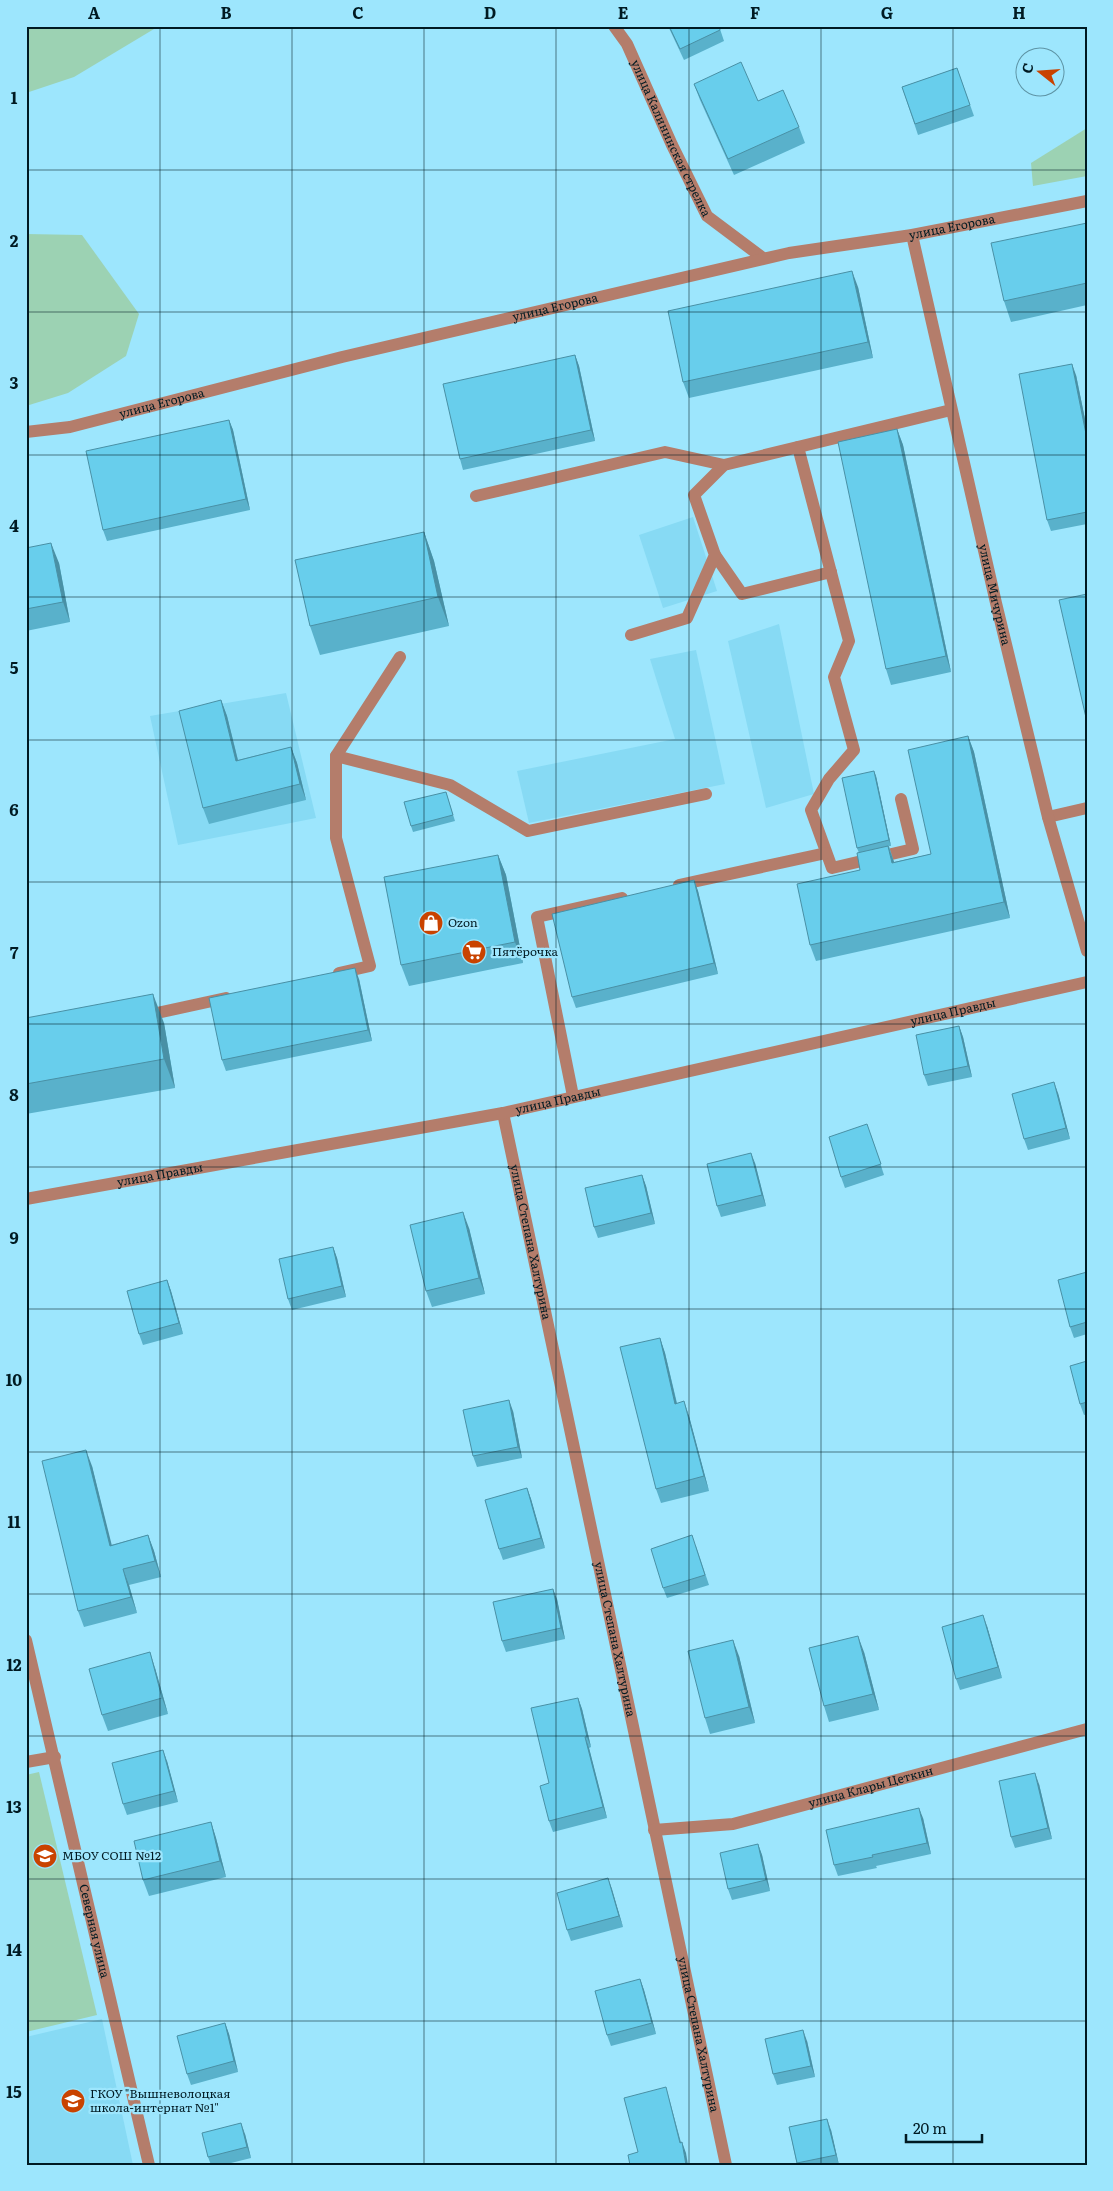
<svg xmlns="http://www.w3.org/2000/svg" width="1113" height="2191" font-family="Literata,serif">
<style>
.built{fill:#87daf4}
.green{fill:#9cd2b3}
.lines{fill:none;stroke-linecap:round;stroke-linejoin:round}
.service{stroke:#b47d6b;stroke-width:12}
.minor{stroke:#b47d6b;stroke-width:12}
.tertiary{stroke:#b47d6b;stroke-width:12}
.wall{fill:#59b1cb}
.shaded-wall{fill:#4990a5}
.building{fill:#68ceec;stroke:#4990a5}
.grid{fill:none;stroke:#001a22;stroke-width:1;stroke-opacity:0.55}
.labels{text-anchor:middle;stroke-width:4.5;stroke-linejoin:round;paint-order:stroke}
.street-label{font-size:12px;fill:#001a22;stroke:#9de6fd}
.poi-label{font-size:12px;fill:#001a22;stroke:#9de6fd;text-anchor:start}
.neatline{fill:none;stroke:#001a22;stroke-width:2}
.grid-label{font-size:16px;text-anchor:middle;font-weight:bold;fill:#001a22}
</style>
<rect width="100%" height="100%" fill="#9de6fd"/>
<g class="built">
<polygon points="693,517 717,591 663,608 639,535"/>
<polygon points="779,624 814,794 766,808 728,641"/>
<polygon points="696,650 725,784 529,823 517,771 675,739 650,659"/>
<polygon points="286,693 316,818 178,845 150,716"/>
<polygon points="102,2019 133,2165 26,2165 26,2037"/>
</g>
<g class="green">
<polygon points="26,26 154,26 154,29 74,77 26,93"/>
<polygon points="1087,128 1087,176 1033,186 1031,163"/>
<polygon points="26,234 82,235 139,314 126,356 68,393 26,406"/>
<polygon points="39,1772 97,2015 26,2032 26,1775"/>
</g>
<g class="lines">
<g class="service">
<polyline points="798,447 849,641 834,677 854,750 829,779 811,810 832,868 913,849 901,799"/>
<polyline points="476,496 665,452 724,465"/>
<polyline points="715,555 742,594 831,572"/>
<polyline points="631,635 687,618 715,555 694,495 724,465 951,410"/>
<polyline points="336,756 450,785 528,831 706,794"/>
<polyline points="1048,817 1087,808"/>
<polyline points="679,885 826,853"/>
<polyline points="339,973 370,966 336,838 336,756 400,657"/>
<polyline points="143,1016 226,998"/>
<polyline points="573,1096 537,917 622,898"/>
<polyline points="26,1762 55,1757"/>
</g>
<g class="minor">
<path id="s1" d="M614,26L627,44L672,145L707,216L763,258"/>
<path id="s2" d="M912,235L996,603L1048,817L1087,951"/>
<path id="s3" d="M26,432L70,427L342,357L789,253L912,235L1087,201"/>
<path id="s4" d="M503,1113L726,2165"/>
<path id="s5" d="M26,1640L149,2165"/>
<path id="s6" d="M654,1830L733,1824L1087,1729"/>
</g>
<path class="tertiary" id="s7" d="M26,1199L503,1113L1087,982"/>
</g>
<g class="wall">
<polygon points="668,26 719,26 724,41 684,60"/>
<polygon points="957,68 974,116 918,135 902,87"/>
<polygon points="694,84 758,101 799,127 805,143 734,175 700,100"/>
<polygon points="1087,223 1087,305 1011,322 1004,301"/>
<polygon points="858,287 873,358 689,398 683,382"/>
<polygon points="575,355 579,366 595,441 463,470 460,459"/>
<polygon points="1076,375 1087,429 1087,524 1051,531 1047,520"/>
<polygon points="229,420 233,430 250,510 107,541 103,530"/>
<polygon points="897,429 903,445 951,672 891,685 886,669"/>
<polygon points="424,532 434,561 449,626 320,655 310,626"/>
<polygon points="26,548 59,563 70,622 26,631"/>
<polygon points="221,700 227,716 238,760 291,747 297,763 306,800 209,824 203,808"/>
<polygon points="968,736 974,752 1010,918 816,961 810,945 860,870 859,853 857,848 876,776 891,846 889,846 894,862 931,854"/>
<polygon points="446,792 455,821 413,832 411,826"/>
<polygon points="498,855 506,875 523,963 409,986 401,965"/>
<polygon points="694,880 698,891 718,974 576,1008 572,997"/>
<polygon points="359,979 372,1041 226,1071 222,1060"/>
<polygon points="26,1018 164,1023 175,1088 26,1114"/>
<polygon points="959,1026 963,1037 972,1077 928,1086 924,1075"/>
<polygon points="1058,1093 1070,1139 1028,1150 1024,1139"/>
<polygon points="871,1135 884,1175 845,1188 841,1177"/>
<polygon points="755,1163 766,1206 721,1217 717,1206"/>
<polygon points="642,1175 646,1186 655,1224 598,1238 594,1227"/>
<polygon points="469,1228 485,1294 432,1307 426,1291"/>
<polygon points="333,1247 337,1258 346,1297 292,1310 288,1299"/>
<polygon points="1087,1272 1087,1334 1074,1338 1070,1327"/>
<polygon points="167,1280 171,1291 183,1334 143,1345 139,1334"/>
<polygon points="660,1338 665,1353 677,1403 689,1416 709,1491 661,1503 656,1489"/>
<polygon points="1087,1361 1087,1414 1084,1415 1080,1404"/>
<polygon points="513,1411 522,1458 477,1467 473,1456"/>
<polygon points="92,1466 111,1545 148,1535 154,1551 161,1577 129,1585 137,1613 84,1627 78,1611"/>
<polygon points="527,1488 531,1499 545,1548 503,1560 499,1549"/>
<polygon points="696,1546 709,1585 667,1598 663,1588"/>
<polygon points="557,1599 565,1639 506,1652 502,1641"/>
<polygon points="987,1626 1002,1678 960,1690 956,1679"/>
<polygon points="864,1652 879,1710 829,1722 824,1706"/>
<polygon points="739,1656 755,1723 710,1734 705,1718"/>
<polygon points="155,1668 168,1714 108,1731 102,1715"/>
<polygon points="578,1698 582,1709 591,1747 589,1748 607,1818 553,1832 549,1821 549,1783"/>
<polygon points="167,1761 178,1802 127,1815 123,1804"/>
<polygon points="1039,1784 1052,1839 1015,1848 1011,1837"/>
<polygon points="923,1818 931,1854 876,1866 877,1868 838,1876 834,1865"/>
<polygon points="211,1822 216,1838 226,1877 149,1896 143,1880"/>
<polygon points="758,1844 762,1855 770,1891 732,1900 728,1889"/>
<polygon points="608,1878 623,1927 571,1941 567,1930"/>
<polygon points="640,1979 644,1990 656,2034 611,2046 607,2035"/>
<polygon points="225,2023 229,2034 238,2072 191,2085 187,2074"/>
<polygon points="807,2041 815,2077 777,2085 773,2074"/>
<polygon points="789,2127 831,2130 839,2165 797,2165"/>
<polygon points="245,2134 251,2158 223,2165 211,2165 208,2157"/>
</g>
<g class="shaded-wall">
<polygon points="852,271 858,287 873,358 868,342"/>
<polygon points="575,355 579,366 595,441 591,430"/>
<polygon points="1072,364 1076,375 1087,429 1087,439"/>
<polygon points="229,420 233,430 250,510 246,499"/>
<polygon points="897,429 903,445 951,672 946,656"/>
<polygon points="424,532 434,561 449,626 438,597"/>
<polygon points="51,543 59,563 70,622 63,602"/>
<polygon points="221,700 227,716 242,777 236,761"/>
<polygon points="968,736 974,752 1010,918 1004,902"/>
<polygon points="291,747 297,763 306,800 300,784"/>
<polygon points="874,771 876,776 891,846 889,840"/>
<polygon points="888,846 894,862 892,863"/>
<polygon points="498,855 506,875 523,963 515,942"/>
<polygon points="694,880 698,891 718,974 714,963"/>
<polygon points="355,968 359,979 372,1041 368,1030"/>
<polygon points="153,994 164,1023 175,1088 164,1059"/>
<polygon points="959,1026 963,1037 972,1077 968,1066"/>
<polygon points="1054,1082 1058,1093 1070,1139 1066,1128"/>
<polygon points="751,1153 755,1163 766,1206 762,1195"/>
<polygon points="642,1175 646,1186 655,1224 651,1213"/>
<polygon points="463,1212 469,1228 485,1294 479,1278"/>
<polygon points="333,1247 337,1258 346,1297 342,1286"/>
<polygon points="167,1280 171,1291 183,1334 179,1323"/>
<polygon points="660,1338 665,1353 680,1418 675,1404"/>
<polygon points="509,1400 513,1411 522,1458 518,1447"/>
<polygon points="684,1401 689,1416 709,1491 704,1476"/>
<polygon points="86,1450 92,1466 116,1562 110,1546"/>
<polygon points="527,1488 531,1499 545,1548 541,1538"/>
<polygon points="148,1535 154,1551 161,1577 155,1561"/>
<polygon points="123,1569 129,1585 137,1613 131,1597"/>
<polygon points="553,1589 557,1599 565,1639 561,1628"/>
<polygon points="983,1615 987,1626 1002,1678 998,1667"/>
<polygon points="858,1636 864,1652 879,1710 873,1694"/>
<polygon points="733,1640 739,1656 755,1723 749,1707"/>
<polygon points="150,1652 155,1668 168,1714 162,1698"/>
<polygon points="578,1698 582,1709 591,1747 587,1737"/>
<polygon points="585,1737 589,1748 607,1818 603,1807"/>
<polygon points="163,1750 167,1761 178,1802 174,1791"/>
<polygon points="1035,1773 1039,1784 1052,1839 1048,1828"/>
<polygon points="919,1808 923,1818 931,1854 927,1843"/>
<polygon points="211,1822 216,1838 226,1877 220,1861"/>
<polygon points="758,1844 762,1855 770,1891 766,1880"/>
<polygon points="608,1878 612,1889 623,1927 619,1916"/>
<polygon points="640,1979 644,1990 656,2034 652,2023"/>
<polygon points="225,2023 229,2034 238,2072 234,2061"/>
<polygon points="803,2030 807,2041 815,2077 811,2066"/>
<polygon points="666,2087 669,2098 684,2154 680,2143"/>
<polygon points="827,2119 831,2130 839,2165 836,2155"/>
<polygon points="241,2123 245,2134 251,2158 247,2147"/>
<polygon points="682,2142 686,2153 688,2165 686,2165"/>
</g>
<g class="building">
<polygon points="669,26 719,26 720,30 680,49"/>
<polygon points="741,62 758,101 783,90 799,127 728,159 694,84"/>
<polygon points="957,68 970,105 915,124 902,87"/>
<polygon points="1087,223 1087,283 1004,301 991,243"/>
<polygon points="852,271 868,342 683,382 668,311"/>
<polygon points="575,355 591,430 460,459 443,384"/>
<polygon points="1072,364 1087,439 1087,512 1047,520 1019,374"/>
<polygon points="229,420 246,499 103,530 86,451"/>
<polygon points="897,429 946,656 886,669 838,442"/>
<polygon points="424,532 438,597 310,626 295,560"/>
<polygon points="51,543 63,602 26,609 26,548"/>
<polygon points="1087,594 1087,722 1059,600"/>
<polygon points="221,700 236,761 291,747 300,784 203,808 179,711"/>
<polygon points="968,736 1004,902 810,945 797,884 860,870 857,853 888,846 892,863 931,854 908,750"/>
<polygon points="874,771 889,840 857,848 842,778"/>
<polygon points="446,792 453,815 411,826 404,802"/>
<polygon points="498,855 515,942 401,965 384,877"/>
<polygon points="694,880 714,963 572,997 552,914"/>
<polygon points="355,968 368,1030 222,1060 209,998"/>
<polygon points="153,994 164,1059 26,1084 26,1018"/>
<polygon points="959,1026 968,1066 924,1075 916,1035"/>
<polygon points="1054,1082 1066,1128 1024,1139 1012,1094"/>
<polygon points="867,1124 881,1164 841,1177 829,1137"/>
<polygon points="751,1153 762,1195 717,1206 707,1164"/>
<polygon points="642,1175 651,1213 594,1227 585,1188"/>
<polygon points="463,1212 479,1278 426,1291 410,1225"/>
<polygon points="333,1247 342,1286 288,1299 279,1259"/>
<polygon points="1087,1272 1087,1322 1070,1327 1058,1280"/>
<polygon points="167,1280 179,1323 139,1334 127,1291"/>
<polygon points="660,1338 675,1404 684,1401 704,1476 656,1489 620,1347"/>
<polygon points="1087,1361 1087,1402 1080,1404 1070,1366"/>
<polygon points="509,1400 518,1447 473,1456 463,1410"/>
<polygon points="86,1450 110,1546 148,1535 155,1561 123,1569 131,1597 78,1611 42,1461"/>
<polygon points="527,1488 541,1538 499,1549 485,1500"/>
<polygon points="692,1535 705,1575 663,1588 651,1549"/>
<polygon points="553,1589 561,1628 502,1641 493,1602"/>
<polygon points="983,1615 998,1667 956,1679 942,1627"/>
<polygon points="858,1636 873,1694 824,1706 809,1648"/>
<polygon points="733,1640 749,1707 705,1718 688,1651"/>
<polygon points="150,1652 162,1698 102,1715 89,1669"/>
<polygon points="578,1698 587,1737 585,1737 603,1807 549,1821 540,1786 549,1783 531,1708"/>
<polygon points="163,1750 174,1791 123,1804 112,1763"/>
<polygon points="1035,1773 1048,1828 1011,1837 999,1781"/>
<polygon points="919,1808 927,1843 872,1855 873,1857 834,1865 826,1830"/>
<polygon points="211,1822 220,1861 143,1880 134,1841"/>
<polygon points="758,1844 766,1880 728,1889 720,1853"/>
<polygon points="608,1878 619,1916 567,1930 557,1893"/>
<polygon points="640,1979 652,2023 607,2035 595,1991"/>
<polygon points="225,2023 234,2061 187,2074 177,2036"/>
<polygon points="803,2030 811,2066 773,2074 765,2039"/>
<polygon points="666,2087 680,2143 682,2142 686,2165 630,2165 628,2155 638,2152 624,2098"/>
<polygon points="827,2119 836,2155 797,2163 789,2127"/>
<polygon points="241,2123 247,2147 208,2157 202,2133"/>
</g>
<path class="grid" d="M160,26V2165M292,26V2165M424,26V2165M556,26V2165M689,26V2165M821,26V2165M953,26V2165M26,170H1087M26,312H1087M26,455H1087M26,597H1087M26,740H1087M26,882H1087M26,1024H1087M26,1167H1087M26,1309H1087M26,1452H1087M26,1594H1087M26,1736H1087M26,1879H1087M26,2021H1087"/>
<defs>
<symbol id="shop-disc" viewBox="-11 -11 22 22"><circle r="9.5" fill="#c94300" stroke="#9de6fd"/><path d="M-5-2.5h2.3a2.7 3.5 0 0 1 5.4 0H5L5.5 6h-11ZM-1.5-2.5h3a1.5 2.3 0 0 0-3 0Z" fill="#fff"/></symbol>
<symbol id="supermarket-disc" viewBox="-11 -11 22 22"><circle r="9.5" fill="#c94300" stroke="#9de6fd"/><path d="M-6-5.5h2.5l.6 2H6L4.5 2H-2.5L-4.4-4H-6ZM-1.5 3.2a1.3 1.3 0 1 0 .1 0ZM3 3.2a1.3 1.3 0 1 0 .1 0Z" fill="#fff"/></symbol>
<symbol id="school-disc" viewBox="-11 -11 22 22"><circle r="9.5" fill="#c94300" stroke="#9de6fd"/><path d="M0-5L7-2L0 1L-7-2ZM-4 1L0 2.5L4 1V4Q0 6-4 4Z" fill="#fff"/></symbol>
</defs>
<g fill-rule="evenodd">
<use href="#shop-disc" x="417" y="909" width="28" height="28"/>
<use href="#supermarket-disc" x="460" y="938" width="28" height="28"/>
<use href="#school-disc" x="31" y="1842" width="28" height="28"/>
<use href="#school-disc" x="59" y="2087" width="28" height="28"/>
</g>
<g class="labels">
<g class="street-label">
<text dy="4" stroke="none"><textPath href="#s1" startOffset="126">улица Калининская стрелка</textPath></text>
<text dy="4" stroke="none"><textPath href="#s3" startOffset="949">улица Егорова</textPath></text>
<text dy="4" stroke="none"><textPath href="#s3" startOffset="544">улица Егорова</textPath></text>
<text dy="4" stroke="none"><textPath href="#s3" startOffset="139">улица Егорова</textPath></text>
<text dy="4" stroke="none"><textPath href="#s2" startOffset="369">улица Мичурина</textPath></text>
<text dy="4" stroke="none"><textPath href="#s7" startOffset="946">улица Правды</textPath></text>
<text dy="4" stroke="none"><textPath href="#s7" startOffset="541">улица Правды</textPath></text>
<text dy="4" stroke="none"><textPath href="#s7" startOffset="136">улица Правды</textPath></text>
<text dy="4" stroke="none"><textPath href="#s4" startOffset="132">улица Степана Халтурина</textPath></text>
<text dy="4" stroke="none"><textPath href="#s4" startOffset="538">улица Степана Халтурина</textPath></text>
<text dy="4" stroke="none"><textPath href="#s6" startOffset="222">улица Клары Цеткин</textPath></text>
<text dy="4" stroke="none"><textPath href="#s5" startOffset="299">Северная улица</textPath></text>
<text dy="4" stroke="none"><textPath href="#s4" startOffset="942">улица Степана Халтурина</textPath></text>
</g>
<g class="poi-label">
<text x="448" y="927">Ozon</text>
<text x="492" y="956">Пятёрочка</text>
<text x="62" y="1860">МБОУ СОШ №12</text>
<text x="90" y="2098">ГКОУ "Вышневолоцкая<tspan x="90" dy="14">школа-интернат №1"</tspan></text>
</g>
</g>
<rect width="1113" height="2191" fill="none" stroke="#9de6fd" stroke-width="55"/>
<g transform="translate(1040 72) rotate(287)"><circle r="24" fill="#9de6fd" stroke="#5e94a5"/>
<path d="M0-4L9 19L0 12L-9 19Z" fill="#c94300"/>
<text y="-8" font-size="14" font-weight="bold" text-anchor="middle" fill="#001a22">С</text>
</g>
<path d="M906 2134v8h76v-8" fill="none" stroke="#001a22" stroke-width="2.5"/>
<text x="913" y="2134" font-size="15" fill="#001a22" stroke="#9de6fd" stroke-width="4" paint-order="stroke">20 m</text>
<rect x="28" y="28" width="1058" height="2136" class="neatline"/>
<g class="grid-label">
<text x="94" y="19">A</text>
<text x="226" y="19">B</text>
<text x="358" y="19">C</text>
<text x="490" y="19">D</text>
<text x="623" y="19">E</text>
<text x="755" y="19">F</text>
<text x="887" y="19">G</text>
<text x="1019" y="19">H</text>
<text x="14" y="104">1</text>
<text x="14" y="247">2</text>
<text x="14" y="389">3</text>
<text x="14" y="532">4</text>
<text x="14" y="674">5</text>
<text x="14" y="816">6</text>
<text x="14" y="959">7</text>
<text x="14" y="1101">8</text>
<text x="14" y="1244">9</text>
<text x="14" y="1386">10</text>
<text x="14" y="1528">11</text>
<text x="14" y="1671">12</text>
<text x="14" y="1813">13</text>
<text x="14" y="1956">14</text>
<text x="14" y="2098">15</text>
</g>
</svg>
